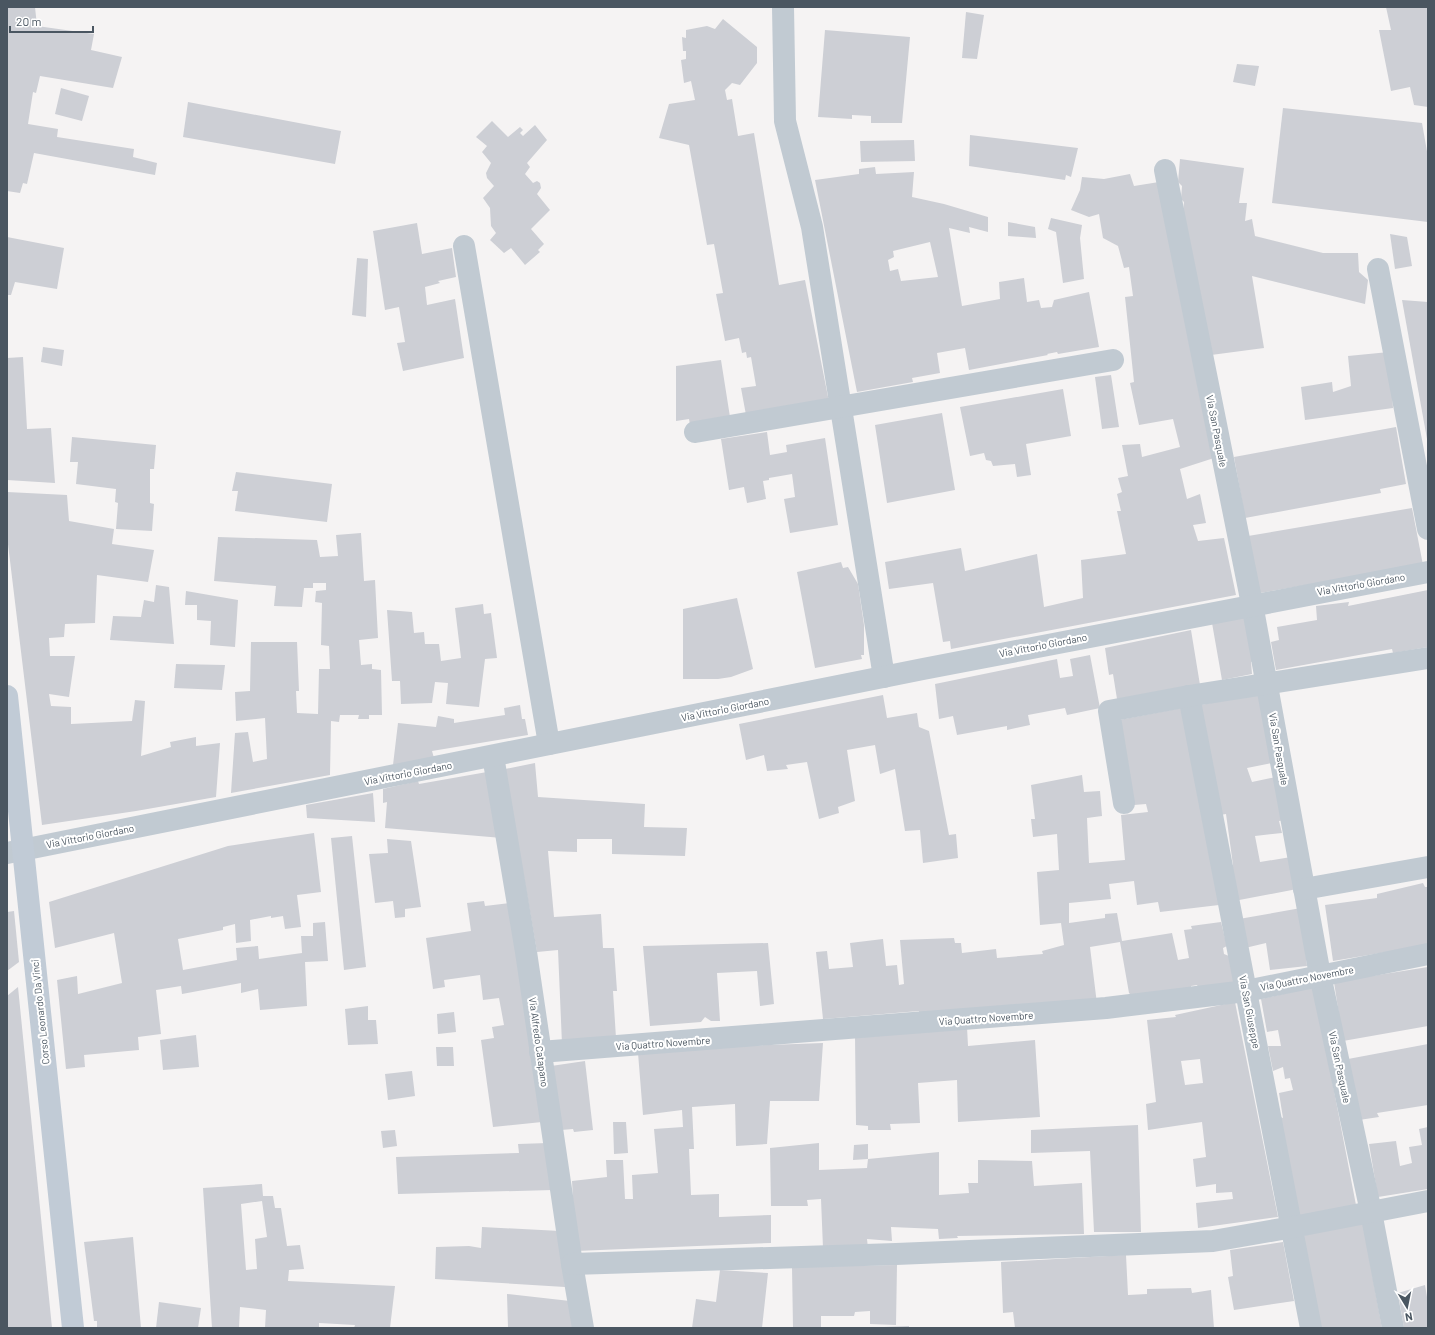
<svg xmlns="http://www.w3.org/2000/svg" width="1435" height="1335" font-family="Barlow,sans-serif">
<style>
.building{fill:#cdcfd5;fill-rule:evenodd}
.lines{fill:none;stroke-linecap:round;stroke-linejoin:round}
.minor{stroke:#c1cad2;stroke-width:22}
.secondary{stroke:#c1cbd6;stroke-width:22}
.labels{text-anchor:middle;stroke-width:4;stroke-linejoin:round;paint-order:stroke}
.street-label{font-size:10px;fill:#4a5661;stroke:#fff}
</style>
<rect width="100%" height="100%" fill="#f5f3f3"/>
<g class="building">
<polygon points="7,7 35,7 37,26 94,34 91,50 122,57 113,88 40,76 36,93 33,92 28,124 58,129 57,137 134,149 133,157 157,163 155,175 34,153 27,184 23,183 20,193 7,191"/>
<polygon points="1386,7 1428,7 1428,107 1414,105 1410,87 1391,91 1379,30 1391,30"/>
<polygon points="966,12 984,15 977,59 962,58"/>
<polygon points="723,19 757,47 757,63 740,85 732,83 725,90 727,100 732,99 738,136 754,133 779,285 805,280 829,402 746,415 741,388 756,386 751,357 747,358 746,352 742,353 739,338 725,341 716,294 723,293 714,244 707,245 689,145 659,138 669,104 695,100 691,81 684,83 681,60 686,59 686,51 683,51 682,37 686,38 686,30 707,26 715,29"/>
<polygon points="825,30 910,37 902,123 871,123 871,116 852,115 852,119 818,117"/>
<polygon points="1237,64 1259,66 1255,86 1233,82"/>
<polygon points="61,88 89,96 82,121 55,114"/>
<polygon points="188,102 341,131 335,164 183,137"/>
<polygon points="1283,108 1422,123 1428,157 1428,222 1272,203"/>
<polygon points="492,121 508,137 520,127 523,130 520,133 523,136 535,125 547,140 527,163 530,167 525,174 533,183 537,181 540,183 541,188 537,194 550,210 531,229 544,244 538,250 540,252 525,265 511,248 504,253 490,240 496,233 491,226 490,208 483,198 494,186 487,178 486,173 491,163 482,152 487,146 476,137"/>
<polygon points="970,135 1078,148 1071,177 1066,175 1065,180 969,166"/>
<polygon points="914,140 915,161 861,162 860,141"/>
<polygon points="1180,159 1244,168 1239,203 1247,203 1245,221 1252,219 1255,236 1323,253 1358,253 1359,272 1368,280 1365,304 1252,276 1264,348 1211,355 1183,213 1184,202 1181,199 1182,186 1178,182"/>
<path d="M875,167L876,174L914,172L912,197L944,204L988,217V232L969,227L970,233L949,228L962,306L1000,299L999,282L1024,278L1027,302L1039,300L1041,308L1052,307L1054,300L1089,292L1099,347L1058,354L1057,352L1047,354L1048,355L969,370L965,348L937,353L940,373L912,378L913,382L857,392L815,180L859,174V169ZM930,242L938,277L901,281L898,269L890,271L888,260L894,257L893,251Z"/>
<polygon points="1130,174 1134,186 1159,182 1214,458 1180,469 1187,499 1200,494 1206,523 1193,525 1198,541 1224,538 1236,595 951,649 950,641 943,642 933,583 889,589 885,562 961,548 965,571 1037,554 1044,607 1083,598 1081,560 1126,554 1117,511 1121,511 1117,494 1122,492 1118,478 1128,476 1122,445 1140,444 1142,457 1180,447 1173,419 1139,425 1130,383 1134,382 1125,297 1133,296 1129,267 1124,268 1118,246 1103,238 1099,214 1089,217 1071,210 1080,190 1082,177 1104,179"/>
<polygon points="1051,218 1082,225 1080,238 1084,279 1063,283 1056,232 1048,229"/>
<polygon points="1008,222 1035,227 1036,238 1008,236"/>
<polygon points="417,223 422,254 452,248 456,277 438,281 440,283 425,287 427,305 455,299 464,358 403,371 397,343 405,342 399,307 385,310 373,231"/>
<polygon points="1390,234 1407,237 1412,266 1395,269"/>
<polygon points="7,237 64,248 57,289 15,282 11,295 7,295"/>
<polygon points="357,258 368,259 366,317 352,315"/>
<polygon points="1402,300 1428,302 1428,439 1427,439"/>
<polygon points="43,347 64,350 62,366 41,362"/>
<polygon points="1389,352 1393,408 1305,420 1301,387 1332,382 1333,392 1351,386 1348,356"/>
<polygon points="23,357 27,429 51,428 55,483 7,480 7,358"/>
<polygon points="721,360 730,417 690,425 689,419 676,421 676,366"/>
<polygon points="1111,375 1119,427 1102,429 1095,377"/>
<polygon points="1063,389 1071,436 1026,444 1031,475 1017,477 1015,464 993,466 991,461 986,460 984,453 970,456 960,407"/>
<polygon points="942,413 955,490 887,503 875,425"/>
<polygon points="1396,427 1406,484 1380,489 1381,493 1245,518 1234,457"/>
<polygon points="767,432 770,455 787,452 786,445 825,438 838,525 790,533 784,499 795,497 792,474 769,478 769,480 763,481 766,499 747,503 744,487 729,490 721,439"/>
<polygon points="72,437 156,445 154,469 150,469 150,503 154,504 152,531 116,529 118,503 115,502 116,489 76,484 78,462 70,462"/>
<polygon points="236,472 332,484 327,522 235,511 238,491 232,491"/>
<polygon points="7,492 67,495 69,521 114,529 112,544 154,550 148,582 97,575 95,623 65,624 64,637 49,638 50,656 75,656 69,697 49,694 51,706 71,707 71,724 132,721 135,700 145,701 141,756 171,747 170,742 196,737 196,746 220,743 216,797 136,811 42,825 7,536"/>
<polygon points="1412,508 1423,565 1260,593 1248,536"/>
<polygon points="361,533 364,581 375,580 378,638 359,640 361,665 372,664 372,669 381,670 382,715 369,715 369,719 358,719 359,715 340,715 339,722 331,721 330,775 231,793 235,733 248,732 253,762 267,759 265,718 236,721 235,692 250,691 251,642 297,642 299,691 296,691 297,713 318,714 319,669 330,669 329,646 321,645 322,603 315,602 316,591 326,590 326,583 313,583 313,588 304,588 302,607 274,606 276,586 214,581 218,537 317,540 320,557 338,556 336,535"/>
<polygon points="841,562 843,568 848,567 858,584 864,625 864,655 861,655 862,659 815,668 797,572"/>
<polygon points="156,585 169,587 174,644 110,640 113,616 141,617 144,600 154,602"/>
<polygon points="1428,590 1428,647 1393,653 1392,649 1276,670 1271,642 1279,640 1277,627 1317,620 1316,606 1349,602 1348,606"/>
<polygon points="186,591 238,600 235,647 210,645 211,621 197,620 197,605 185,605"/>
<polygon points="737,598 753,669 731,677 718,679 683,679 683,609"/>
<polygon points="483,604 484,614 491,613 497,658 485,659 479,707 446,704 448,683 435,682 432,703 401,704 400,681 392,681 387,610 412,612 414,633 424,632 425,644 439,644 441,661 461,658 455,608"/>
<polygon points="1246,617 1254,661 1251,662 1252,674 1222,680 1212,623"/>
<polygon points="1191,630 1200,685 1117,699 1113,674 1109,675 1105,648"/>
<polygon points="1090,655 1100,708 1067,715 1065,708 1028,715 1030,725 1007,730 1007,726 957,735 953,716 939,719 935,684 1057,659 1060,678 1073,676 1070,659"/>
<polygon points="176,664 225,665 222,690 174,688"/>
<polygon points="1260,692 1272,763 1247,768 1252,782 1276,777 1285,820 1279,821 1282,833 1255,836 1260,862 1291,857 1297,889 1234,901 1230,868 1233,865 1226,814 1220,815 1197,706"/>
<polygon points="883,695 887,718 917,713 919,727 929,731 949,835 956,834 958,858 923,863 920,830 905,831 895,769 880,774 875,745 847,750 855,801 838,807 839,813 819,819 807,762 786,765 788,769 767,771 764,755 746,760 739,724"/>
<polygon points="520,705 522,719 525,719 528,735 432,751 434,758 393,765 398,723 436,727 438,716 454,719 454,723 505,715 504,708"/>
<polygon points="1181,708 1219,905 1160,912 1158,902 1137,905 1134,881 1109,884 1111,899 1069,903 1069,923 1105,918 1105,914 1117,913 1122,941 1172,933 1178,960 1189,958 1184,930 1192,929 1191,926 1221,922 1227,946 1223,948 1224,954 1229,956 1234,981 1233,985 1198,987 1197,985 1191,986 1191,989 1131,995 1129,993 1120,942 1090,947 1097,1004 919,1016 919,1011 823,1019 816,952 827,951 829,969 853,967 850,943 883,939 886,966 897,965 899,985 904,984 900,940 954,938 955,943 961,943 962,953 996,949 997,958 1043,954 1042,951 1064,945 1061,923 1040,925 1037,872 1059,870 1057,834 1033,837 1031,819 1035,819 1031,785 1082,775 1084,792 1100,791 1102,816 1087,818 1089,863 1125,860 1121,815 1148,812 1146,804 1134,805 1119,720"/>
<polygon points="535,763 538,797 645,804 644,827 687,828 685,856 612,854 612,839 577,839 577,852 548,851 554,917 601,914 603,948 614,948 617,991 613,991 616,1038 562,1044 558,950 537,952 505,769"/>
<polygon points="487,772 502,838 385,828 387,802 383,803 383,789 418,781 419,784"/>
<polygon points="373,793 375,822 307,818 306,805"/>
<polygon points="314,833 321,892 297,895 301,927 285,929 283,916 271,918 271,916 250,920 251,941 236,943 235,924 223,927 223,930 178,939 183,970 237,960 236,948 258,946 259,959 302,953 301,936 313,936 313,923 325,922 328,961 305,962 307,1006 260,1010 258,989 241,993 241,983 182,994 181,986 156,990 161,1034 138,1037 139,1050 84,1055 85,1067 66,1069 57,980 77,976 78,994 122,983 114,933 55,948 49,902 228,846"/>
<polygon points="352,836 366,967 344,970 331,838"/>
<polygon points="387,839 411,841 421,907 405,909 405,917 395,918 393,901 375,903 369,854 388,853"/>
<polygon points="1423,883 1425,887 1428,887 1428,945 1333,961 1325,905 1377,898 1377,894"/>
<polygon points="484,901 485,906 511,903 542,1122 493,1127 481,1040 494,1038 492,1027 504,1025 499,998 483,1000 480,975 444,980 445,987 433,989 426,938 471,931 467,903"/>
<polygon points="1301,908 1307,966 1270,970 1266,943 1245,948 1239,919"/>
<polygon points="14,911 19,962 7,971 7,912"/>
<polygon points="768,943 774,1004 760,1006 757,971 717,973 720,1021 711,1021 705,1017 701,1022 650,1026 643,946"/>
<polygon points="1428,967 1428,1026 1343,1041 1334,982"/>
<polygon points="18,987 52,1328 7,1328 7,996"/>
<polygon points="1314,987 1356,1205 1297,1218 1278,1116 1283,1118 1279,1093 1293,1090 1290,1078 1285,1079 1283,1067 1273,1071 1268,1046 1281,1046 1278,1030 1267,1032 1261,999"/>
<path d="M1235,1002L1278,1217L1198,1228L1196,1203L1233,1199L1232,1192L1216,1193V1184L1196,1187L1193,1159L1206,1157L1202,1122L1148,1130L1146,1104L1156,1102L1147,1020L1176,1017L1175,1015ZM1200,1059L1203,1083L1185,1085L1181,1061Z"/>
<polygon points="368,1006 368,1020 376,1020 378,1044 348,1045 345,1009"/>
<polygon points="454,1012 456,1032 438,1034 437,1014"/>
<polygon points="967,1027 968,1046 1035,1040 1040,1117 958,1122 957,1080 918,1083 920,1123 890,1124 891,1130 868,1130 868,1126 856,1125 855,1036"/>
<polygon points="196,1035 199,1067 163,1070 160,1040"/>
<polygon points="823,1043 819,1101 770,1101 767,1144 736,1146 735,1104 692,1107 694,1149 689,1149 691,1195 719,1194 719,1217 771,1215 771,1243 576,1251 572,1181 607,1177 606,1160 623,1160 625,1199 633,1199 632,1175 658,1173 654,1129 683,1127 682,1110 643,1115 638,1053 690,1048"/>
<polygon points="1428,1044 1428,1105 1377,1113 1379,1117 1359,1120 1348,1059"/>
<polygon points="436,1047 453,1047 454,1066 437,1066"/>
<polygon points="585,1061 593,1130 574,1132 573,1129 561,1130 551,1066"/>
<polygon points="412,1071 415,1096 388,1100 385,1074"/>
<polygon points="613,1122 626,1122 628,1153 614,1154"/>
<polygon points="1138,1125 1141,1232 1094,1232 1090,1151 1031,1153 1031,1130"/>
<polygon points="1428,1127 1428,1189 1378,1197 1369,1144 1396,1141 1400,1166 1412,1163 1409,1147 1422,1145 1419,1129"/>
<polygon points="395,1130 397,1146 383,1148 381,1131"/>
<polygon points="548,1143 553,1190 398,1194 396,1157 519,1153 518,1144"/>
<polygon points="819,1143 819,1170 867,1168 868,1159 939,1152 939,1195 969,1193 968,1183 978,1183 978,1160 1032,1161 1034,1186 1082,1183 1084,1234 957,1236 958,1238 939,1239 938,1229 891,1227 892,1241 867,1239 868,1248 823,1248 821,1199 807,1200 808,1206 771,1206 770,1148"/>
<polygon points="868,1144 868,1159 853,1160 854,1145"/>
<path d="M262,1184L263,1196H273L275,1208H281L287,1246L300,1245L304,1269L289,1270L288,1281L395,1286L390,1328H354L355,1325L319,1323V1328H265L266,1310L240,1307L239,1328H212L203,1188ZM262,1201L267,1237L255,1239L257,1269L246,1270L241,1204Z"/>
<polygon points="1363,1223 1382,1328 1318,1328 1301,1236"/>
<polygon points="482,1227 560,1231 565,1287 435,1279 436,1247 469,1246 481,1248"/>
<polygon points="133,1237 141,1328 97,1328 97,1321 94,1321 84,1242"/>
<polygon points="1283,1242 1294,1301 1234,1310 1228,1277 1233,1276 1230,1250"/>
<polygon points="1126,1255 1128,1295 1147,1294 1147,1289 1191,1288 1192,1293 1211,1290 1214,1328 1015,1328 1013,1312 1003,1313 1001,1262"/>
<polygon points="897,1265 896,1325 870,1324 870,1311 855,1312 854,1316 821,1316 821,1328 793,1328 792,1267"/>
<polygon points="720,1270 768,1273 762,1328 692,1328 696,1299 716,1302"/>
<polygon points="1425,1285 1428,1303 1428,1328 1404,1328 1398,1293"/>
<polygon points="507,1294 570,1301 573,1328 508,1328"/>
<polygon points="159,1302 201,1308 198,1328 156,1328"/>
<polygon points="909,1326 909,1328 884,1328 884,1327"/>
</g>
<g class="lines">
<g class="minor">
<polyline points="783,7 785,121 812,227 884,677"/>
<polyline points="1165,170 1252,604 1320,975 1371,1212 1393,1328"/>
<polyline points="464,246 549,744"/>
<polyline points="1378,269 1428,529"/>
<polyline points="695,432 1113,360"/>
<polyline points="1189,696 1311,1328"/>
<polyline points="493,756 526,952 572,1264 583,1328"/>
<polyline points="1124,803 1109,711 1189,696 1428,658"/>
<polyline points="7,853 923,669 1428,572"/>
<polyline points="1304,889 1428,867"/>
<polyline points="540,1052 1106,1008 1246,991 1428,954"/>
<polyline points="572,1264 896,1254 1213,1241 1293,1227 1428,1201"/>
</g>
<polyline class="secondary" points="7,696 73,1328"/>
</g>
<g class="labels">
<g class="street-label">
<text transform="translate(1217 431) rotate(79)" y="4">Via San Pasquale</text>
<text transform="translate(1361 584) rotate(-10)" y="4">Via Vittorio Giordano</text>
<text transform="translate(1043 645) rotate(-11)" y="4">Via Vittorio Giordano</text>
<text transform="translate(725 709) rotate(-11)" y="4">Via Vittorio Giordano</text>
<text transform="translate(1279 749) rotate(80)" y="4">Via San Pasquale</text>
<text transform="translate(408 773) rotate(-11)" y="4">Via Vittorio Giordano</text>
<text transform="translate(90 836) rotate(-11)" y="4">Via Vittorio Giordano</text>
<text transform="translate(1307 978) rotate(-11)" y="4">Via Quattro Novembre</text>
<text transform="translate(40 1012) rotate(-96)" y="4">Corso Leonardo Da Vinci</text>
<text transform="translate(1250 1012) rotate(79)" y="4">Via San Giuseppe</text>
<text transform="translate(986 1018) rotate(-4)" y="4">Via Quattro Novembre</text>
<text transform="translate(539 1042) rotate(82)" y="4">Via Alfredo Catapano</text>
<text transform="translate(663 1043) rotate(-4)" y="4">Via Quattro Novembre</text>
<text transform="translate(1340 1067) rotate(78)" y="4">Via San Pasquale</text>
</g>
</g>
<rect width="1435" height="1335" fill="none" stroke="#4a5661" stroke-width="16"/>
<g transform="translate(1407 1307) rotate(170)" stroke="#ffffff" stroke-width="3" paint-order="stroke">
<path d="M0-3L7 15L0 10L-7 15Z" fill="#4a5661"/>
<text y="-6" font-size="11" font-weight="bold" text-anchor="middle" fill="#4a5661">N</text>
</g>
<path d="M10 26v6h83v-6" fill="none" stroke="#4a5661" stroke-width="2"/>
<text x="16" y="26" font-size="12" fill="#4a5661" stroke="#ffffff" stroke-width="3" paint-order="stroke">20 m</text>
</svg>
